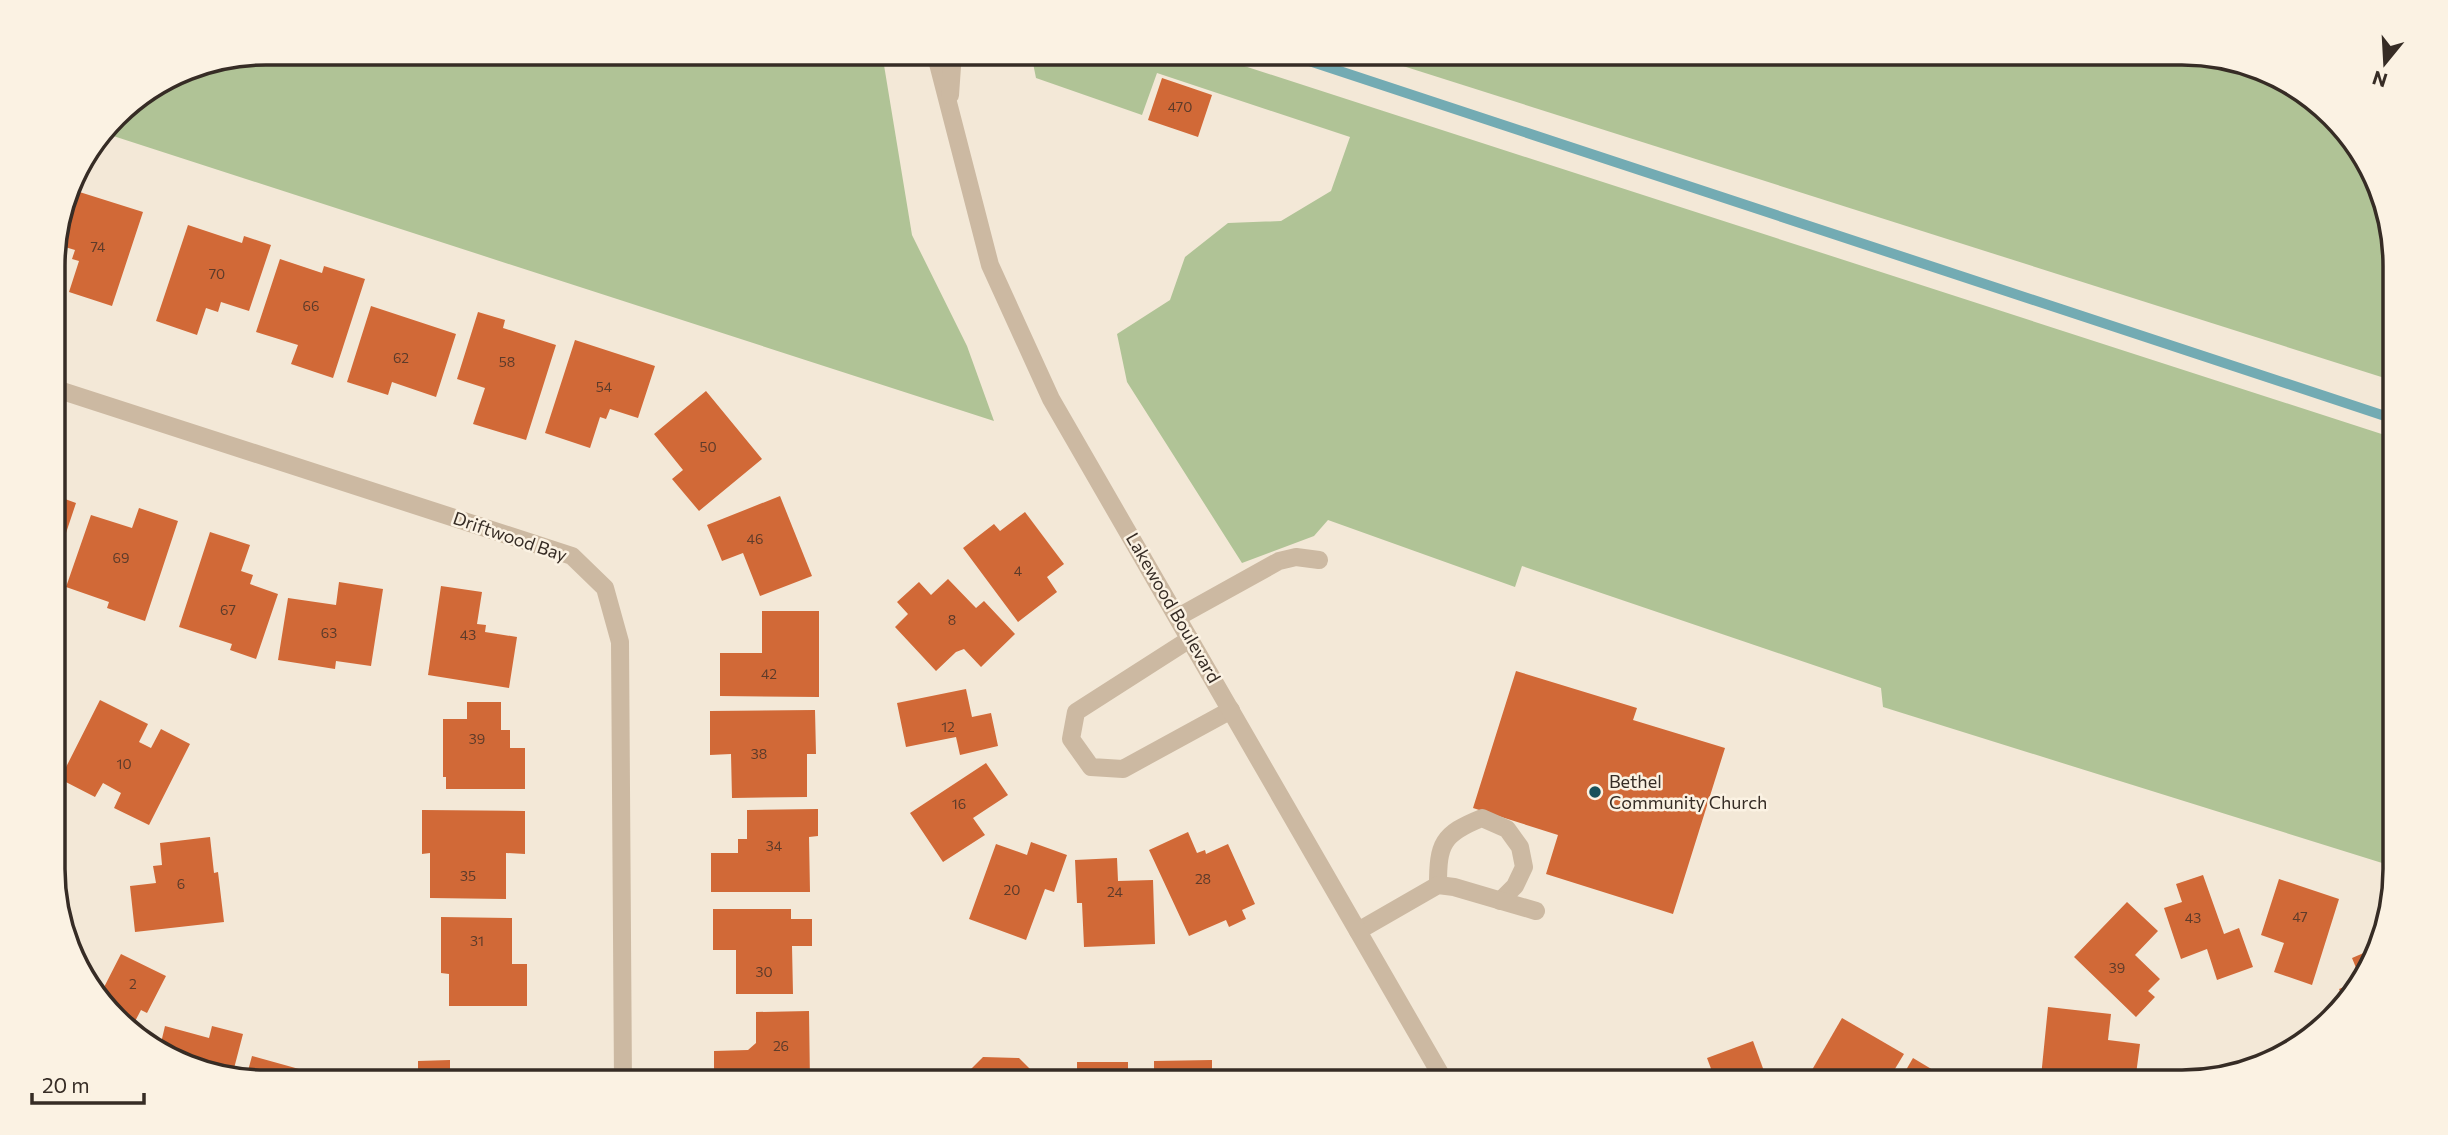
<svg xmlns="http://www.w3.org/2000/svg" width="2448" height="1135" font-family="Commissioner,sans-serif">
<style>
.green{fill:#b0c396}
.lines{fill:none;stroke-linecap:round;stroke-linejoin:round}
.stream{stroke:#73abb3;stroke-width:10}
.building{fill:#d16937}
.service{stroke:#ccb9a2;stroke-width:18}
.minor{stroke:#ccb9a2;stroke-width:18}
.tertiary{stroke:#ccb9a2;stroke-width:18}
.poi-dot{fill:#17515b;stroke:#fbf2e3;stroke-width:2.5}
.labels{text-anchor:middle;stroke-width:5;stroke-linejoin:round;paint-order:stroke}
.number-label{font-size:14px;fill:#5d3b2a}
.street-label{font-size:18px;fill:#362c25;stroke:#fbf2e3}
.poi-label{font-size:18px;fill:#362c25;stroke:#fbf2e3;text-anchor:start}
.rim{fill:none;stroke:#362c25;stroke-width:3.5}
</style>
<rect width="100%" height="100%" fill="#f3e8d7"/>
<g class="green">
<polygon points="266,52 882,53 912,235 967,346 994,421 104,133 125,106 185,69"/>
<polygon points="2182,52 2264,69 2352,136 2394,238 2394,381 1362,53"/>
<polygon points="1031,53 1204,53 2394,438 2395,867 1883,707 1881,688 1522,566 1515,587 1328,520 1314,536 1242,563 1127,382 1117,334 1170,300 1185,257 1228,223 1281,221 1331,191 1350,137 1157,73 1142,115 1036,78"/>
</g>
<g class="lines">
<polyline class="stream" points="1282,52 2394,419"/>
</g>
<g class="building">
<polygon points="1162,78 1212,95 1198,137 1148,120"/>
<polygon points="70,189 143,212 112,306 69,292 79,261 72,259 75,250 55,244"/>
<polygon points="188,225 242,243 244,236 271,245 249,311 221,302 218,312 206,308 197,335 156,321"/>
<polygon points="280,259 322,273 324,266 365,279 333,378 291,364 298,345 256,332"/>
<polygon points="371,306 456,334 436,397 392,382 388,395 347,382"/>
<polygon points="478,312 505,320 503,328 556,345 526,440 473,424 485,388 457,379"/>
<polygon points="575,340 655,366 638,418 610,409 606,419 600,417 590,448 545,433"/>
<polygon points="706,391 762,459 699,511 672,479 683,470 654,434"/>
<polygon points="54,495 76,503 54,569"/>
<polygon points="780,496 812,576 760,596 743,553 722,561 707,525"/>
<polygon points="139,508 178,521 145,621 107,608 109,602 66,587 91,515 132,528"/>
<polygon points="1025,512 1064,564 1047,577 1057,592 1018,622 963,548 994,524 1000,531"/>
<polygon points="210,532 250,545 241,571 253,575 250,584 278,594 256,659 230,650 232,644 179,627"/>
<polygon points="948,579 976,608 984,601 1015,634 981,667 964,649 956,652 936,671 895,627 908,614 897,602 919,582 931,595"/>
<polygon points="339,582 383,589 371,666 336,661 335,669 278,660 288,598 336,605"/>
<polygon points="441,586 482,592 477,624 486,625 485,632 517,637 509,688 428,675"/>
<polygon points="762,611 819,611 819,697 720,696 720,653 762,653"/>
<polygon points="1516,671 1637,708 1633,720 1725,748 1673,914 1546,874 1558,835 1473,808"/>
<polygon points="54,680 61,682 54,703"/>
<polygon points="966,689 972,717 991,713 998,746 960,755 956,737 906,747 897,703"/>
<polygon points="100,700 148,724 139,742 151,748 161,729 190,744 149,825 114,808 121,793 103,783 95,797 60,779"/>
<polygon points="467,702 501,702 501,730 510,730 510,748 525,748 525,789 446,789 446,777 443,777 443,719 467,719"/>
<polygon points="815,710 816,754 807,754 807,797 732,798 731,754 710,755 710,711"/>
<polygon points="986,763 1008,795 973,818 985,835 943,862 910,813"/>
<polygon points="818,809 818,836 809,837 810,892 711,892 711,853 738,853 738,839 747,839 747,810"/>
<polygon points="422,810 525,811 525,854 506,853 506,899 430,898 430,853 422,854"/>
<polygon points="1188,832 1197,853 1205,850 1206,854 1228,844 1255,904 1242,910 1246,919 1229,927 1226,920 1189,936 1149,850"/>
<polygon points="210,837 214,873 218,872 224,922 135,932 130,886 156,883 153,866 162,865 160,843"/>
<polygon points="1031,842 1067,855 1054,892 1045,889 1026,940 969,919 996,844 1027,855"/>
<polygon points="1117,858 1118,881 1153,880 1155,944 1084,947 1082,903 1077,903 1075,860"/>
<polygon points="2203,875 2224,934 2239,928 2253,967 2217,980 2207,949 2181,959 2164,908 2182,902 2176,884"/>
<polygon points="2279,879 2339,899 2312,985 2274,972 2284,943 2261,935"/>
<polygon points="2127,902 2158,931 2135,955 2160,979 2148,991 2155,997 2136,1017 2074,957"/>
<polygon points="713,909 791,909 791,919 812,919 812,946 792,946 793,994 736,994 736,950 713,950"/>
<polygon points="441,917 512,918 512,964 527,964 527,1006 449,1006 449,974 441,973"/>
<polygon points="2380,946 2379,951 2346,1005 2339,989 2361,980 2352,958"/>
<polygon points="121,954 166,976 147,1013 141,1010 132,1027 96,999 94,992 100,995"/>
<polygon points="2048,1007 2111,1014 2108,1040 2140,1044 2135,1082 2087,1082 2041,1077"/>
<polygon points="809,1011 810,1082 714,1082 714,1051 748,1050 756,1043 756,1012"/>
<polygon points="1842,1018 1904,1054 1887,1082 1805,1082"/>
<polygon points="165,1026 209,1038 212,1026 243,1034 232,1076 184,1066 160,1047"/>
<polygon points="1753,1041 1768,1082 1716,1082 1707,1058"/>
<polygon points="252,1056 299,1069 295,1082 266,1082 246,1078"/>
<polygon points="983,1057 1019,1058 1043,1082 982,1082 983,1081 971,1069"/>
<polygon points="1913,1058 1953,1082 1899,1082"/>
<polygon points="450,1060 450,1082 372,1082 372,1072 418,1071 418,1061"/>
<polygon points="1212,1060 1212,1072 1216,1072 1216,1082 1154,1082 1154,1061"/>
<rect x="1077" y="1062" width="51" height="20"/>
<rect x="503" y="1073" width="47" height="9"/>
<polygon points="1289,1074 1289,1082 1223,1082 1223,1075"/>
<polygon points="1298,1077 1357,1077 1364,1082 1298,1082"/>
</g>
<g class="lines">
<g class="service">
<polyline points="1178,617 1279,561 1296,557 1319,560"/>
<path d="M1438,885C1438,844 1442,834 1482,818L1507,829L1520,847L1524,867L1515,886L1500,901"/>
<polyline points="1358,931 1438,885 1454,887 1536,911"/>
</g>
<g class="minor">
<polyline points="53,388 572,556 605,588 620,642 623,1082"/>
<polyline points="1190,639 1076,712 1071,739 1091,767 1123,769 1231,710"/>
<polyline points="54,893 55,900"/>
</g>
<g class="tertiary">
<polyline points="935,52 990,265 1051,399 1445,1082"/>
<polyline points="950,95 953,52"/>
</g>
</g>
<circle class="poi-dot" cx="1595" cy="792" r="7"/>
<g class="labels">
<g class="number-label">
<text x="1180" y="112">470</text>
<text x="98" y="252">74</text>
<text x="217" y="279">70</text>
<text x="311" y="311">66</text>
<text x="401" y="363">62</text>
<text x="507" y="367">58</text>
<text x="604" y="392">54</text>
<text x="708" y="452">50</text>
<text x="755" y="544">46</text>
<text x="121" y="563">69</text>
<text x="1018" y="576">4</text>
<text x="228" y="615">67</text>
<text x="952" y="625">8</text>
<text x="329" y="638">63</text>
<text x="468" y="640">43</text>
<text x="769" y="679">42</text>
<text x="948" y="732">12</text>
<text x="477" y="744">39</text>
<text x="759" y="759">38</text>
<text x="124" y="769">10</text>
<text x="959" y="809">16</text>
<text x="774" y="851">34</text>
<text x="468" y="881">35</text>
<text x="1203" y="884">28</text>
<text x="181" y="889">6</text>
<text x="1012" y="895">20</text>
<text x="1115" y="897">24</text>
<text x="2300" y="922">47</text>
<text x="2193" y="923">43</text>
<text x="477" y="946">31</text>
<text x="2117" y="973">39</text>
<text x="764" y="977">30</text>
<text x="133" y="989">2</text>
<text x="781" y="1051">26</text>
</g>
<g class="street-label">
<text transform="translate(510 537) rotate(19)" y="6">Driftwood Bay</text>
<text transform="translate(1173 608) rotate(60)" y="6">Lakewood Boulevard</text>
</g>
<g class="poi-label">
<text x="1609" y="788">Bethel<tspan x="1609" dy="21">Community Church</tspan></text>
</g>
</g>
<path d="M0 0H2448V1135H0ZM266 65H2182A201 201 0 0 1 2383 266V869A201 201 0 0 1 2182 1070H266A201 201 0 0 1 65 869V266A201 201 0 0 1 266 65Z" fill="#fbf2e3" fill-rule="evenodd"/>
<path class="rim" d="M266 65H2182A201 201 0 0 1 2383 266V869A201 201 0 0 1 2182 1070H266A201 201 0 0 1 65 869V266A201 201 0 0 1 266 65Z"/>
<g transform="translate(2385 63) rotate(198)" stroke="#fbf2e3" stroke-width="5" paint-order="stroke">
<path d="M0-5L12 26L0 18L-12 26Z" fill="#362c25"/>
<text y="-10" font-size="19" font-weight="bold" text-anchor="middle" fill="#362c25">N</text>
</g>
<path d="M32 1093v10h112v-10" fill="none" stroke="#362c25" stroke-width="3.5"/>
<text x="42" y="1093" font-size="21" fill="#362c25" stroke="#fbf2e3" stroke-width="5" paint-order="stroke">20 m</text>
</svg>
